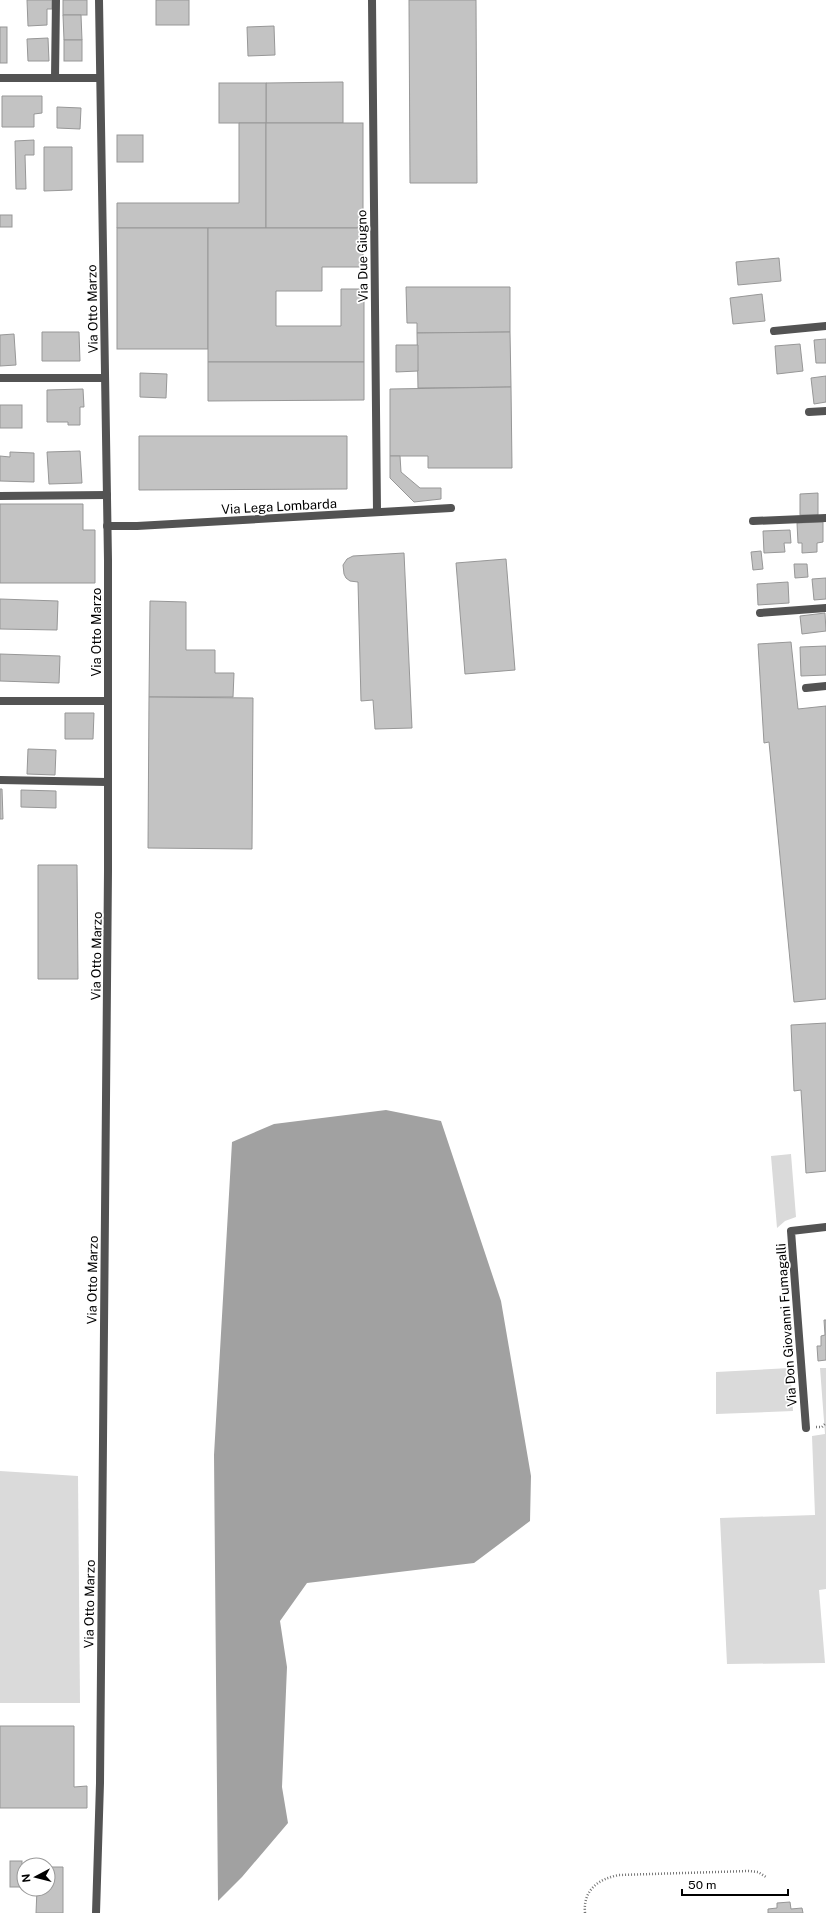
<svg xmlns="http://www.w3.org/2000/svg" width="826" height="1913" font-family="'Public Sans',sans-serif">
<style>
.green{fill:#dadada}
.water{fill:#a1a1a1}
.building{fill:#c3c3c3;stroke:#979797}
.lines{fill:none;stroke-linecap:round;stroke-linejoin:round}
.path{stroke:#757575;stroke-width:2.5;stroke-dasharray:1 2;stroke-linecap:butt}
.minor{stroke:#535353;stroke-width:8}
.labels{text-anchor:middle;stroke-width:3.5;stroke-linejoin:round;paint-order:stroke}
.street-label{font-size:13px;fill:#000;stroke:#fff}
</style>
<rect width="100%" height="100%" fill="#fff"/>
<g class="green">
<polygon points="791,1154 796,1217 785,1221 777,1228 771,1156"/>
<polygon points="790,1368 793,1411 716,1414 716,1372"/>
<polygon points="820,1368 826,1368 826,1589 819,1590 825,1663 727,1664 720,1518 815,1515 812,1436 825,1434"/>
<polygon points="0,1471 78,1476 80,1703 0,1703"/>
</g>
<polygon class="water" points="386,1110 441,1121 501,1301 531,1476 530,1521 474,1563 307,1583 280,1621 287,1667 282,1787 288,1823 242,1877 218,1901 214,1455 232,1142 274,1124"/>
<g class="building">
<polygon points="27,0 52,0 52,9 47,9 47,25 28,26"/>
<rect x="63" y="0" width="24" height="15"/>
<rect x="156" y="0" width="33" height="25"/>
<polygon points="409,0 476,0 477,183 410,183"/>
<polygon points="63,15 81,15 82,40 64,40"/>
<polygon points="274,26 275,55 248,56 247,27"/>
<rect x="0" y="27" width="7" height="36"/>
<polygon points="48,38 49,61 28,61 27,39"/>
<rect x="64" y="40" width="18" height="21"/>
<polygon points="343,82 343,123 266,123 266,83"/>
<rect x="219" y="83" width="47" height="40"/>
<polygon points="2,96 42,96 42,113 34,114 34,127 2,127"/>
<polygon points="57,107 81,108 80,129 57,128"/>
<polygon points="239,123 266,123 266,228 117,228 117,203 239,203"/>
<rect x="266" y="123" width="97" height="105"/>
<rect x="117" y="135" width="26" height="27"/>
<polygon points="34,140 34,155 25,155 26,189 16,189 15,141"/>
<polygon points="44,147 72,147 72,190 44,191"/>
<rect x="0" y="215" width="12" height="12"/>
<rect x="117" y="228" width="91" height="121"/>
<polygon points="208,228 363,228 363,267 322,267 322,291 276,291 276,326 341,326 341,289 364,289 364,362 208,362"/>
<polygon points="779,258 781,281 738,285 736,262"/>
<polygon points="406,287 510,287 510,332 417,333 417,323 407,323"/>
<polygon points="762,294 765,321 733,324 730,298"/>
<polygon points="42,332 79,332 80,361 42,361"/>
<polygon points="510,332 511,387 418,388 417,333"/>
<polygon points="14,334 16,365 0,366 0,335"/>
<polygon points="826,339 826,363 816,363 814,340"/>
<polygon points="800,344 803,371 777,374 775,346"/>
<polygon points="396,345 418,345 418,371 396,372"/>
<polygon points="208,362 364,362 364,400 208,401"/>
<polygon points="140,373 167,374 166,398 140,397"/>
<polygon points="826,376 826,402 814,404 811,378"/>
<polygon points="511,387 512,468 428,468 428,456 390,456 390,389"/>
<polygon points="83,389 84,407 80,407 80,425 68,425 68,422 47,422 47,390"/>
<rect x="0" y="405" width="22" height="23"/>
<polygon points="139,436 347,436 347,489 139,490"/>
<polygon points="80,451 82,483 49,484 47,452"/>
<polygon points="10,452 34,453 34,482 0,481 0,456 10,457"/>
<polygon points="390,456 400,456 401,472 420,488 441,488 441,499 414,502 390,478"/>
<polygon points="818,493 818,515 800,515 800,494"/>
<polygon points="0,504 83,504 83,530 95,530 95,583 0,583"/>
<polygon points="823,522 823,542 817,543 817,552 802,553 802,543 798,543 797,523"/>
<polygon points="790,530 791,543 784,543 785,552 764,553 763,531"/>
<polygon points="761,551 763,569 753,570 751,552"/>
<polygon points="404,553 412,728 375,729 373,700 361,701 358,582 350,581 346,578 344,574 343,565 347,559 353,556"/>
<polygon points="506,559 515,670 465,674 456,563"/>
<polygon points="794,564 807,564 808,577 795,578"/>
<polygon points="826,578 826,599 814,600 812,579"/>
<polygon points="788,582 789,603 758,605 757,584"/>
<polygon points="0,599 58,601 57,630 0,629"/>
<polygon points="150,601 186,602 186,650 215,650 215,673 234,673 233,697 149,697"/>
<polygon points="825,613 826,631 802,634 800,616"/>
<polygon points="791,642 798,709 826,706 826,999 794,1002 769,742 764,743 758,644"/>
<polygon points="826,646 826,675 801,676 800,647"/>
<polygon points="0,654 60,656 59,683 0,681"/>
<polygon points="149,697 253,698 252,849 148,848"/>
<polygon points="65,713 94,713 93,739 65,739"/>
<polygon points="28,749 56,750 55,775 27,774"/>
<polygon points="0,789 2,789 3,819 0,819"/>
<polygon points="21,790 56,791 56,808 21,807"/>
<polygon points="38,865 77,865 78,979 38,979"/>
<polygon points="826,1023 826,1171 806,1173 801,1090 794,1091 791,1025"/>
<polygon points="824,1320 826,1320 826,1360 818,1361 817,1346 821,1346 821,1336 825,1335"/>
<polygon points="0,1726 74,1726 74,1787 87,1786 87,1808 0,1808"/>
<rect x="10" y="1861" width="12" height="26"/>
<polygon points="48,1867 63,1867 63,1913 36,1913 37,1889 48,1889"/>
<polygon points="790,1902 791,1909 802,1908 803,1913 768,1913 768,1909 777,1908 777,1903"/>
</g>
<g class="lines">
<g class="path">
<polyline points="816,1427 822,1427 826,1423"/>
<path d="M585,1913C583,1890 598,1879 619,1875L749,1871L758,1872L766,1877"/>
</g>
<g class="minor">
<polyline points="372,0 377,512"/>
<polyline points="0,78 100,78"/>
<polyline points="55,78 56,0"/>
<polyline points="774,331 826,326"/>
<polyline points="0,378 105,378"/>
<polyline points="809,412 826,411"/>
<polyline points="0,496 107,495"/>
<polyline points="753,521 826,518"/>
<polyline points="107,526 137,526 451,508"/>
<polyline points="760,613 826,608"/>
<polyline points="806,688 826,686"/>
<polyline points="0,701 108,701"/>
<polyline points="0,780 107,782"/>
<polyline points="806,1428 791,1231 826,1227"/>
<polyline points="96,1913 100,1783 108,871 108,560 99,0"/>
</g>
</g>
<g class="labels">
<g class="street-label">
<text transform="translate(362 256) rotate(-91)" y="5">Via Due Giugno</text>
<text transform="translate(92 309) rotate(-91)" y="5">Via Otto Marzo</text>
<text transform="translate(279 506) rotate(-3)" y="5">Via Lega Lombarda</text>
<text transform="translate(96 632) rotate(-90)" y="5">Via Otto Marzo</text>
<text transform="translate(96 956) rotate(-89)" y="5">Via Otto Marzo</text>
<text transform="translate(92 1280) rotate(-89)" y="5">Via Otto Marzo</text>
<text transform="translate(786 1325) rotate(-94)" y="5">Via Don Giovanni Fumagalli</text>
<text transform="translate(89 1604) rotate(-89)" y="5">Via Otto Marzo</text>
</g>
</g>
<g transform="translate(36 1877) rotate(263)"><circle r="19" fill="#ffffff" stroke="#999999"/>
<path d="M0-3L7 15L0 10L-7 15Z" fill="#000000"/>
<text y="-6" font-size="11" font-weight="bold" text-anchor="middle" fill="#000000">N</text>
</g>
<path d="M682 1889v6h106v-6" fill="none" stroke="#000000" stroke-width="2"/>
<text x="688" y="1889" font-size="12" fill="#000000" stroke="#ffffff" stroke-width="3" paint-order="stroke">50 m</text>
</svg>
